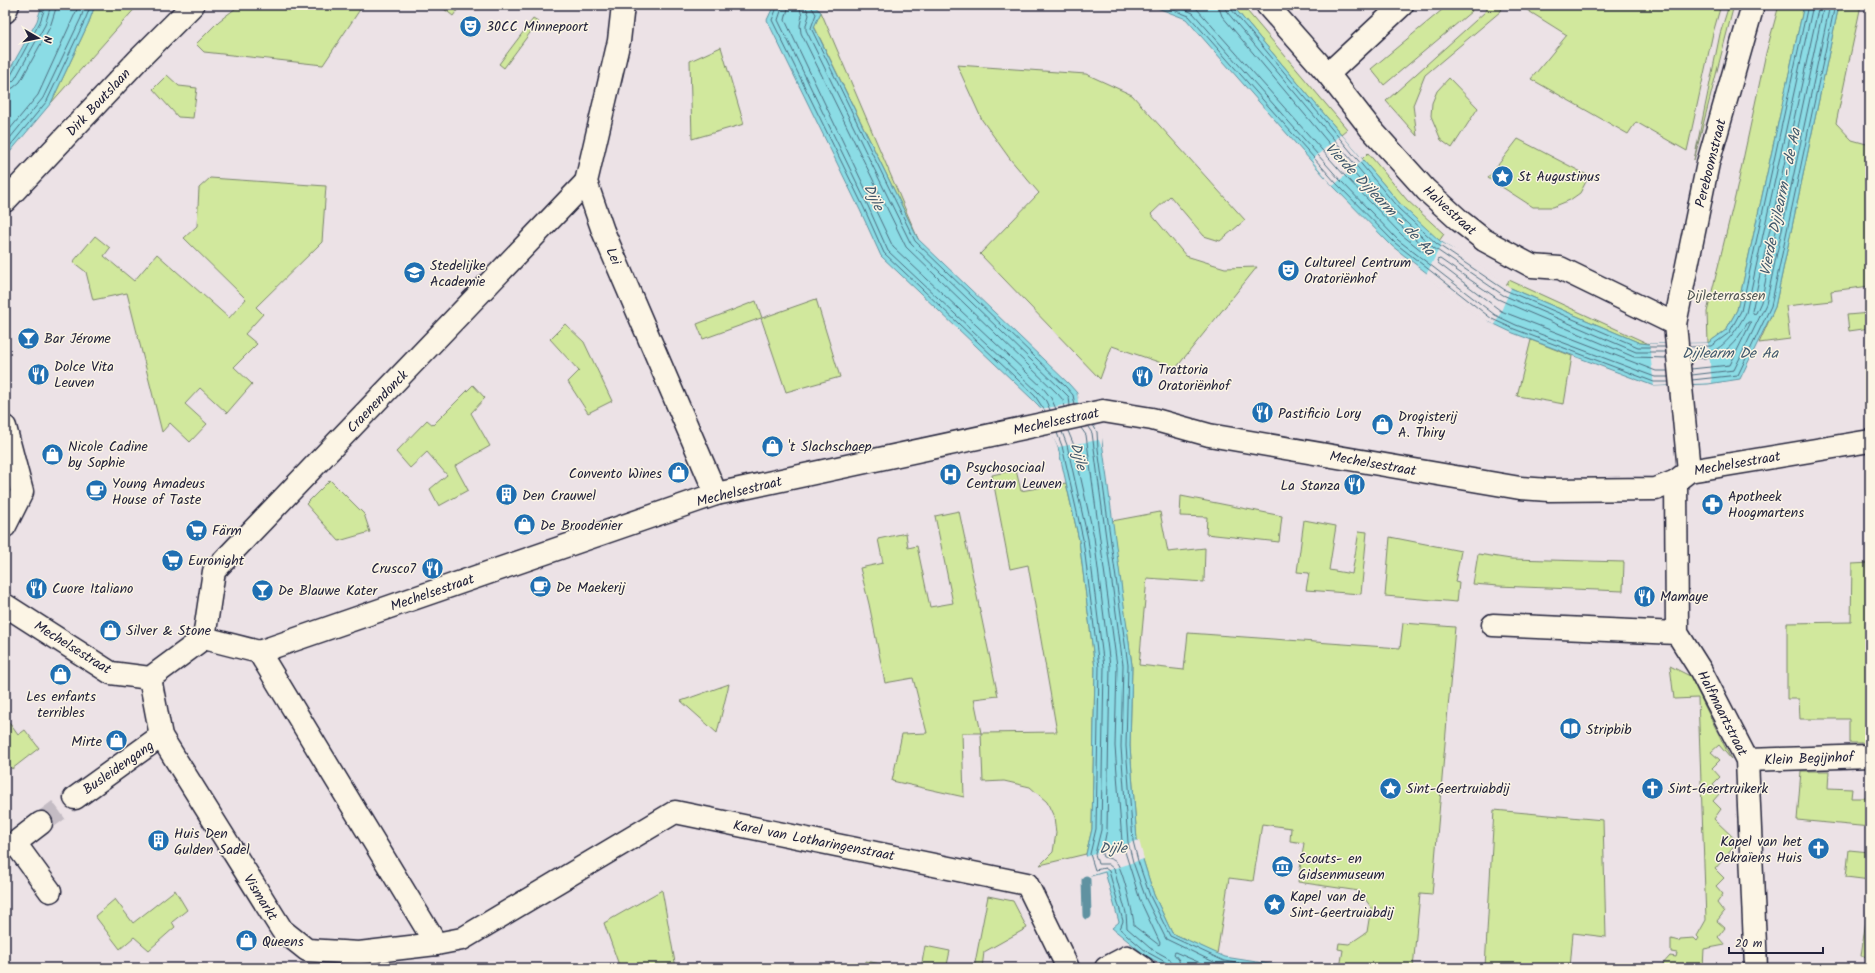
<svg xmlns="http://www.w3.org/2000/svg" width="1875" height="973" font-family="Kalam,sans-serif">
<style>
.green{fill:#d1e89d;stroke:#7a856c}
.water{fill:#8bdce5;stroke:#6192a1}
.pier{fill:#ece2e6}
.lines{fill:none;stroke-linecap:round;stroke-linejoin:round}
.shore{stroke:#4c6c7f;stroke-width:1}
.stream{stroke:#6192a1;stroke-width:9}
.minor-tunnel{stroke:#c4bcc4;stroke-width:22;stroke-dasharray:22 11;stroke-linecap:butt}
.minor-casing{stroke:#22223b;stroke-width:25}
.minor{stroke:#fcf5e5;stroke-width:22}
.labels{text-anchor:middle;stroke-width:3;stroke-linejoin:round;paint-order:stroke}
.poi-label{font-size:14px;fill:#22223b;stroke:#fcf5e5;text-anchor:start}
.street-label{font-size:14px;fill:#22223b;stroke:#fcf5e5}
.park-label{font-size:14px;fill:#4e5454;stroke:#fcf5e5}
.water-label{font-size:15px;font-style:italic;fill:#425a6e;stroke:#fcf5e5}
</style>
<rect width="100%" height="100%" fill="#ece2e6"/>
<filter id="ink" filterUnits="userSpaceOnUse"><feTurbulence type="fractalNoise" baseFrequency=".025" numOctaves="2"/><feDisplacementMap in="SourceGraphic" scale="8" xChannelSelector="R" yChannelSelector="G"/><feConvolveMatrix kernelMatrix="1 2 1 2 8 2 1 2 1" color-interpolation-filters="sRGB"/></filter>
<g filter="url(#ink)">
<g class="green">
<polygon points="95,5 138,5 51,103 89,22"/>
<polygon points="240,5 363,5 323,65 204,52 196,44 219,21"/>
<polygon points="439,5 461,5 453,16"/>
<polygon points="1232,5 1242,5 1347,129 1341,134"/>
<polygon points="1448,5 1468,5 1472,11 1384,85 1371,69"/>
<polygon points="1488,5 1503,5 1501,11 1425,75 1413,105 1417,136 1386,101 1485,12"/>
<polygon points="1528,5 1721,5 1713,33 1687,151 1636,122 1628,134 1531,79 1567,35 1527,10"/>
<polygon points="1729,5 1734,5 1694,160 1720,34"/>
<polygon points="1779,5 1804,5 1737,310 1726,330 1708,343 1707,312 1735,197 1766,53"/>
<polygon points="1839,5 1861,5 1836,123 1852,140 1870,145 1870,286 1831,291 1832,301 1786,306 1790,339 1759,343 1775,307"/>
<polygon points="821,12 918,239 814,26"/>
<polygon points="533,19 538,22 504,68 499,64"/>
<polygon points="721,47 744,124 692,139 690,61"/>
<polygon points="957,65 1086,74 1132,95 1245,220 1220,241 1204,236 1170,196 1151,214 1186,256 1225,268 1257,267 1176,368 1112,346 1100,379 980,254 1039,193 1010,159 982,120"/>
<polygon points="167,75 179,86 197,88 193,118 178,117 153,89"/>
<polygon points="1449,78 1478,108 1452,148 1441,140 1431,116 1432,103 1437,91"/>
<polygon points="1518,139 1589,176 1580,193 1570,200 1553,207 1533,207 1488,178"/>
<polygon points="1368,153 1407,200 1444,234 1439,241 1402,206 1362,159"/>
<polygon points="210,178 326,186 322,242 256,307 263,314 245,334 257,344 234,367 252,384 227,413 200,388 185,404 207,424 190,442 170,423 162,432 127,293 93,300 86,272 73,262 95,236 110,248 104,256 134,281 157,254 229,318 246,299 184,238 197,226 199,188"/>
<polygon points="1509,280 1649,344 1640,343 1506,286"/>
<polygon points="816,299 840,377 786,392 761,318 703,339 697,324 756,301 762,318"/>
<polygon points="1870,313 1870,328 1849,331 1847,315"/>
<polygon points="565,324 584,342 612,401 588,413 568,382 579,371 550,339"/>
<polygon points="1531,340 1572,356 1564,404 1517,396"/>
<polygon points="473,385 485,398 471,413 490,446 455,466 468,490 439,506 430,489 447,475 427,452 410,468 396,452 427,420 433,425"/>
<polygon points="1016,470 1021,491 1066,483 1079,540 1095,668 1092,829 1086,854 1040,865 1053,852 1056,833 1054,817 1047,802 1030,787 1004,781 983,782 981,733 962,733 964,797 892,781 902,734 927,733 913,678 885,683 869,604 860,568 883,563 878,539 906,533 908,548 917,546 930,607 953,603 935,516 959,511 998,696 974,699 981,733 1057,732 1028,565 1010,569 992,475"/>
<polygon points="330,480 364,514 370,532 339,541 306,504"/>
<polygon points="1181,496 1282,516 1279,542 1206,534 1207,517 1180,516"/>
<polygon points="1160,512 1168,552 1205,548 1204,582 1147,578 1139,665 1184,670 1188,633 1400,648 1403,623 1455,627 1432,895 1420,894 1413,968 1340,968 1343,950 1338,949 1339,943 1349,944 1367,932 1371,907 1359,891 1298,882 1304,843 1290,841 1291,828 1262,824 1253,881 1229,878 1217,954 1172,933 1154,895 1137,841 1130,746 1132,665 1112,521"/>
<polygon points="1304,520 1336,526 1329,570 1352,574 1359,531 1367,532 1361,594 1306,590 1309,573 1297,572"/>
<polygon points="1390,537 1461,551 1455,582 1459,583 1457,602 1385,596"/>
<polygon points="1478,554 1511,559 1624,562 1623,591 1498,586 1473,584"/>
<polygon points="1870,563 1870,700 1868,700 1867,743 1849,743 1849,719 1800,719 1799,699 1787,699 1787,623 1851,622 1852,564"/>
<polygon points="1670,666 1690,676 1731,759 1719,745 1711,752 1720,760 1712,768 1720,777 1713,784 1720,793 1713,801 1721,809 1714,819 1738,842 1715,869 1724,878 1716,886 1723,894 1717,903 1724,912 1717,921 1725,928 1718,937 1725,945 1704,949 1703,968 1660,968 1660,967 1670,956 1676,957 1677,953 1671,952 1671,939 1679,941 1680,939 1694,938 1697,941 1699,938 1697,936 1706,920 1698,698 1674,699"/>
<polygon points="729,684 717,733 681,701"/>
<polygon points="5,717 18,735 25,730 39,748 12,769 5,760"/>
<polygon points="1801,771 1829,771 1828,788 1852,789 1851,798 1870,798 1870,827 1797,820"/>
<polygon points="1494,810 1603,820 1606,937 1573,933 1570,968 1451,968 1450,964 1485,967"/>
<polygon points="1849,850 1870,852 1870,880 1846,877"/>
<polygon points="175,890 187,910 172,922 175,927 149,950 134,937 120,949 95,916 115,899 133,923"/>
<polygon points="662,890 676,968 620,968 604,923"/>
<polygon points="988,896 1013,901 1027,928 984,952 982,968 974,968"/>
<polygon points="1868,905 1870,905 1870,957 1861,956"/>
<polygon points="925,946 950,951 947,965 960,968 921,968"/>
<polygon points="866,961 901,968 864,968"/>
</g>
<g class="water">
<polygon points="42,5 95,5 89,22 51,103 5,158 5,78 37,21"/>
<polygon points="774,5 813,5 821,12 814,27 918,239 1069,384 1077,393 1079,403 1101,434 1132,665 1130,746 1137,840 1154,895 1172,933 1225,957 1294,968 1168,968 1145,955 1112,928 1119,922 1105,872 1091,876 1086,854 1092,829 1095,668 1079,540 1058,447 1039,406 1032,399 881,256 860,210 767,20"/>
<polygon points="1150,5 1232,5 1402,206 1440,241 1506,286 1640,343 1649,344 1708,343 1726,330 1737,310 1804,5 1839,5 1775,307 1740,379 1708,384 1654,386 1513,333 1490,322 1392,246 1333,186 1186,19"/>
</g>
<g class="pier">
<polygon points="1341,134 1363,160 1333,186 1312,160"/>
<polygon points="1442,243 1467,257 1511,288 1495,325 1476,314 1426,275"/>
<polygon points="1708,343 1712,383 1654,386 1649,344"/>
<polygon points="1077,393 1080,402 1086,407 1102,432 1102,448 1099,440 1058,447 1032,399 1040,409 1078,403"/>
<polygon points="1139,840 1144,859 1089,876 1085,857"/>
</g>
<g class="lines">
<g class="shore">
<polyline points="778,5 772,20 864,208 884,253 1035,396 1045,411"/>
<polyline points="783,5 778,20 868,206 888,251 1038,392 1046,401 1050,410"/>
<polyline points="789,5 785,20 893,247 1043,388 1051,398 1056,409"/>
<polyline points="799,5 802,16 800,25 801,33 906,247 1058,394 1063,400 1064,407"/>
<polyline points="805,5 809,15 806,25 806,30 911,244 1062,390 1069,397 1070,406"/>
<polyline points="810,5 816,14 811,28 915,241 1066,387 1073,395 1075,405"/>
<polyline points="1161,5 1189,16 1336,183 1395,243 1492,319 1514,329 1654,382 1668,382"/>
<polyline points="1175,5 1193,13 1340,180 1398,240 1495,315 1516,325 1655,377 1668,377"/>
<polyline points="1191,5 1197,9 1345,176 1402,235 1422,251 1425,251 1425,248 1390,216 1222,16 1218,5"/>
<polyline points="1224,5 1227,12 1395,212 1434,248 1503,295 1636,352 1666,352"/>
<polyline points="1229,5 1231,9 1399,209 1437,244 1505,290 1638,347 1665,347"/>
<polyline points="1819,5 1752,311 1754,314 1756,313 1761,302 1824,5"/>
<polyline points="5,79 10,77 40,22 46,5"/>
<polyline points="5,84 11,83 15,79 45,25 51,5"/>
<polyline points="5,90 13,88 20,82 50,27 57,5"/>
<polyline points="5,135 38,95 79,5"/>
<polyline points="5,144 43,98 81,18 85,5"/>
<polyline points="5,152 47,101 85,20 91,5"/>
<polyline points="1689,347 1711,346 1729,333 1741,311 1808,5"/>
<path d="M1690,352C1696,352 1703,353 1709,352C1725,349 1739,326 1746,313L1813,5"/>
<polyline points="1666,358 1634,357 1509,304 1498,299 1440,259 1437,260 1438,263 1501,311 1656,371 1667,371"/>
<path d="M1690,358C1697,358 1706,359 1713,357C1729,352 1740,336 1748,322H1751L1730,365L1691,369"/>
<polyline points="1692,375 1734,370 1766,304 1830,5"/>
<polyline points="1692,380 1738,375 1771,306 1835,5"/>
<polyline points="1093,425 1097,432 1098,449 1128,665 1126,746 1133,841 1138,861 1150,896 1170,936 1224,961 1268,968"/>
<polyline points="1088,427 1092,433 1123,665 1121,747 1128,842 1133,862 1146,899 1166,939 1222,966 1235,968"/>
<path d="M1068,431L1073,443L1094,537L1110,666L1107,829L1102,854L1103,857C1108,858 1113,859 1117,863C1123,871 1134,916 1134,926L1159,945L1160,943L1140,900L1122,842L1115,746L1117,666L1086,435L1081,428"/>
<polyline points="1062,432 1067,445 1088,539 1104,667 1101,830 1095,854 1098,864 1108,864 1114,869 1126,913 1127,928 1150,948 1170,959 1174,968"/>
<polyline points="1057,433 1062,446 1083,539 1099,667 1096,829 1090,854 1095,870 1105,868 1109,871 1123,921 1120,929 1147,952 1167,963 1169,968"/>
<polyline points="1180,968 1179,960 1174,954 1175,952 1212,968"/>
</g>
<polyline class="stream" points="1086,880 1087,915"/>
<polyline class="minor-tunnel" points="41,823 75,798"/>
<defs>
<g id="minor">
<polyline points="623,5 619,41 586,182 603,231 716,494"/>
<polyline points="1267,5 1328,74 1371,129 1426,190 1460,221 1484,240 1532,266 1560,268 1675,324 1689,471"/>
<polyline points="5,12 8,5"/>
<polyline points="1328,74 1402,5"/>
<polyline points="5,201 139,59 193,5"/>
<polyline points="1675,324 1708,163 1753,5"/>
<polyline points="5,427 22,492 5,526"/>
<polyline points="1676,481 1677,633 1701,671 1747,760 1756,968"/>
<polyline points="5,605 111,673 150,678 204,638"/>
<polyline points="1493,625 1677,633"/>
<polyline points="204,638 214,571 586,182"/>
<polyline points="204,638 259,652 436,944"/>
<polyline points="259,652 716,494 1103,411 1152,419 1209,435 1520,488 1549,490 1656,489 1676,481 1689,471 1870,441"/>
<polyline points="150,678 161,736 282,930 307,950 359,953 436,944 462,939 675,812 1027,884 1068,968"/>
<polyline points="1747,760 1870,756"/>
<polyline points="75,798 161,736"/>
<polyline points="41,823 15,843 50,891"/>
<polyline points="1106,968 1127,957 1143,968"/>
</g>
</defs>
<use href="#minor" class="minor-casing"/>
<use href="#minor" class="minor"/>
</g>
</g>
<defs>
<symbol id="theatre-disc" viewBox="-11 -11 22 22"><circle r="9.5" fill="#1f6fb2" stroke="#fcf5e5"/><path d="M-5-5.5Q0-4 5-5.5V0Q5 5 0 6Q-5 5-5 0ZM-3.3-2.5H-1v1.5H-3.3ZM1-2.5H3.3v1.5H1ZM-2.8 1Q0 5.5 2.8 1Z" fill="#fff"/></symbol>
<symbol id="sight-disc" viewBox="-11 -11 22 22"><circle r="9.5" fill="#1f6fb2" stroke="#fcf5e5"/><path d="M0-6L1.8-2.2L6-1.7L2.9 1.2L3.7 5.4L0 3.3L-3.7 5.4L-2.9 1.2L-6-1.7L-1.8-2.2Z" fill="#fff"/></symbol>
<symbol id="school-disc" viewBox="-11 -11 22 22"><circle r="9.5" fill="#1f6fb2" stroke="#fcf5e5"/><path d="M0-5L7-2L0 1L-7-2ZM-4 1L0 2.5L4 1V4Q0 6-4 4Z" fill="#fff"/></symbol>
<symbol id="bar-disc" viewBox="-11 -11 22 22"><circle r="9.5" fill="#1f6fb2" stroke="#fcf5e5"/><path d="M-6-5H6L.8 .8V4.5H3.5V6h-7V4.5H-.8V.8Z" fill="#fff"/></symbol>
<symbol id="restaurant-disc" viewBox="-11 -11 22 22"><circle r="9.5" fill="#1f6fb2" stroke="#fcf5e5"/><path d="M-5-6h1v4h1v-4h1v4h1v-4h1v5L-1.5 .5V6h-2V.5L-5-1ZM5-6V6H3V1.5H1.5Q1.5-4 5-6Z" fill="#fff"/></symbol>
<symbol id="shop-disc" viewBox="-11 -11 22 22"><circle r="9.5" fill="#1f6fb2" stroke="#fcf5e5"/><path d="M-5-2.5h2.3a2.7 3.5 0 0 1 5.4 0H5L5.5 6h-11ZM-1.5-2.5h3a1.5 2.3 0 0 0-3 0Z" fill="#fff"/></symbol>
<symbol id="hospital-disc" viewBox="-11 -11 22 22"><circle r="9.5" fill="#1f6fb2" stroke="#fcf5e5"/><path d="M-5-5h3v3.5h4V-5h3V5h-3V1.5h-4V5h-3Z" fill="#fff"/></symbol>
<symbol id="cafe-disc" viewBox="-11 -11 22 22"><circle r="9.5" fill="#1f6fb2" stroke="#fcf5e5"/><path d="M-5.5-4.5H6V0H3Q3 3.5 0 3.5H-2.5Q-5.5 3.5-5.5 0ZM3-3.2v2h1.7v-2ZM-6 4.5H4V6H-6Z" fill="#fff"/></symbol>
<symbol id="building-disc" viewBox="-11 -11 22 22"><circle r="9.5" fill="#1f6fb2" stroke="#fcf5e5"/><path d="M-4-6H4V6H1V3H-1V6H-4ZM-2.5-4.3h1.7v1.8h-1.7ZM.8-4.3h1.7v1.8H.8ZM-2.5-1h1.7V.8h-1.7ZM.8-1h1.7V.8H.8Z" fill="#fff"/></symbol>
<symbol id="pharmacy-disc" viewBox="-11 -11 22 22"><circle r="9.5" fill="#1f6fb2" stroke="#fcf5e5"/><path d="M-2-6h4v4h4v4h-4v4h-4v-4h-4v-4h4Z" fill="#fff"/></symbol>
<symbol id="supermarket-disc" viewBox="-11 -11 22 22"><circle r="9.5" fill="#1f6fb2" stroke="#fcf5e5"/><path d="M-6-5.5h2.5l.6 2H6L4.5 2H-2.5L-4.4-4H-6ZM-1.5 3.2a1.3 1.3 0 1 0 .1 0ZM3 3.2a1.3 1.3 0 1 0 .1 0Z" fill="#fff"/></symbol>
<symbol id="library-disc" viewBox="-11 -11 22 22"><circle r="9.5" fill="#1f6fb2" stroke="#fcf5e5"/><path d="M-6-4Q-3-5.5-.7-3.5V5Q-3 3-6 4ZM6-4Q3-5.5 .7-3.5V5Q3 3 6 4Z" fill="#fff"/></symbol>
<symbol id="church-disc" viewBox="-11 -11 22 22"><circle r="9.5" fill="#1f6fb2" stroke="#fcf5e5"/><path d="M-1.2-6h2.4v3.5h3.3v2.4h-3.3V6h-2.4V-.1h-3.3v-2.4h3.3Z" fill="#fff"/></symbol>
<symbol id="museum-disc" viewBox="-11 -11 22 22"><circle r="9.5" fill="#1f6fb2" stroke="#fcf5e5"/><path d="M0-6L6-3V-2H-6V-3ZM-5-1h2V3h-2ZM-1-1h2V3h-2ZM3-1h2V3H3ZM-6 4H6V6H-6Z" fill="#fff"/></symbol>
</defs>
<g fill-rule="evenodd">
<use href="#theatre-disc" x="458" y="14" width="25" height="25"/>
<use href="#sight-disc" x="1490" y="164" width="25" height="25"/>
<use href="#theatre-disc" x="1276" y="258" width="25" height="25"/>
<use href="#school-disc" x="402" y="260" width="25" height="25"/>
<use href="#bar-disc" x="16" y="326" width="25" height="25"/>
<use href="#restaurant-disc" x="26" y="362" width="25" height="25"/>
<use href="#restaurant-disc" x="1130" y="364" width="25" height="25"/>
<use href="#restaurant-disc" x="1250" y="400" width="25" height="25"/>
<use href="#shop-disc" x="1370" y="412" width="25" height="25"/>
<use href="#shop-disc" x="760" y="434" width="25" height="25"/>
<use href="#shop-disc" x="40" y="442" width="25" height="25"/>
<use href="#shop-disc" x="666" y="460" width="25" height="25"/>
<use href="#hospital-disc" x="938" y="462" width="25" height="25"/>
<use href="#restaurant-disc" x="1342" y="472" width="25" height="25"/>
<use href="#cafe-disc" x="84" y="478" width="25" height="25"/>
<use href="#building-disc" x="494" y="482" width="25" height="25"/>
<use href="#pharmacy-disc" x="1700" y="492" width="25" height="25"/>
<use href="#shop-disc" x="512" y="512" width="25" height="25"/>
<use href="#supermarket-disc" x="184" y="518" width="25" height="25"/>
<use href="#supermarket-disc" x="160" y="548" width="25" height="25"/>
<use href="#restaurant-disc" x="420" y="556" width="25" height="25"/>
<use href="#cafe-disc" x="528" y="574" width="25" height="25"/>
<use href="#restaurant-disc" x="24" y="576" width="25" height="25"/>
<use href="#bar-disc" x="250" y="578" width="25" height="25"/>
<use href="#restaurant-disc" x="1632" y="584" width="25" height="25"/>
<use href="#shop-disc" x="98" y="618" width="25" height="25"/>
<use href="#shop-disc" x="48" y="662" width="25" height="25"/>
<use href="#library-disc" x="1558" y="716" width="25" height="25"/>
<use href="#shop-disc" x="104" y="728" width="25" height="25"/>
<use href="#sight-disc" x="1378" y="776" width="25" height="25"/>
<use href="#church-disc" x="1640" y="776" width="25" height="25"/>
<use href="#building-disc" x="146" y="828" width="25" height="25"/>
<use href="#church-disc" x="1806" y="836" width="25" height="25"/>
<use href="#museum-disc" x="1270" y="854" width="25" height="25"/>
<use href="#sight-disc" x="1262" y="892" width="25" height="25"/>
<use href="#shop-disc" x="234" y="928" width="25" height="25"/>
</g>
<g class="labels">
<g class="poi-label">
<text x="486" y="31">30CC Minnepoort</text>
<text x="1518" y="181">St Augustinus</text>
<text x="1304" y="267">Cultureel Centrum<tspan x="1304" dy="16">Oratoriënhof</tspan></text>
<text x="430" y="270">Stedelijke<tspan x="430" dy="16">Academie</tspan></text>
<text x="44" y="343">Bar Jérome</text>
<text x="54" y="371">Dolce Vita<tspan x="54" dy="16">Leuven</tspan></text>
<text x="1158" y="374">Trattoria<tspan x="1158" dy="16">Oratoriënhof</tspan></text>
<text x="1278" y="418">Pastificio Lory</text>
<text x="1398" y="421">Drogisterij<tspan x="1398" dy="16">A. Thiry</tspan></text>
<text x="68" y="451">Nicole Cadine<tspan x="68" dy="16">by Sophie</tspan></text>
<text x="788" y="451">'t Slachschaep</text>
<text x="966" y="472">Psychosociaal<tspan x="966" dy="16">Centrum Leuven</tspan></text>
<text x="662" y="478" text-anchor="end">Convento Wines</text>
<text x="112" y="488">Young Amadeus<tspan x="112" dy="16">House of Taste</tspan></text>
<text x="1340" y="490" text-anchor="end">La Stanza</text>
<text x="522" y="500">Den Crauwel</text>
<text x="1728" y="501">Apotheek<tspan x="1728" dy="16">Hoogmartens</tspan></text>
<text x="540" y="530">De Broodenier</text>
<text x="212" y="535">Färm</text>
<text x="188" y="565">Euronight</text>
<text x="416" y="573" text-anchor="end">Crusco7</text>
<text x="556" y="592">De Maekerij</text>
<text x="52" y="593">Cuore Italiano</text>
<text x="278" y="595">De Blauwe Kater</text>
<text x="1660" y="601">Mamaye</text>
<text x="126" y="635">Silver &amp; Stone</text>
<text x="61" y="701" text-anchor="middle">Les enfants<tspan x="61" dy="16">terribles</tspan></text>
<text x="1586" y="734">Stripbib</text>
<text x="102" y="746" text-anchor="end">Mirte</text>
<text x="1406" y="793">Sint-Geertruiabdij</text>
<text x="1668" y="793">Sint-Geertruikerk</text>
<text x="174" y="838">Huis Den<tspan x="174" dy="16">Gulden Sadel</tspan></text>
<text x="1802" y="846" text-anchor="end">Kapel van het<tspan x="1802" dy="16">Oekraïens Huis</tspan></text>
<text x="1298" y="863">Scouts- en<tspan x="1298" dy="16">Gidsenmuseum</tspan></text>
<text x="1290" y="901">Kapel van de<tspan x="1290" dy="16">Sint-Geertruiabdij</tspan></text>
<text x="262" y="946">Queens</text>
</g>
<g class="street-label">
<text transform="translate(98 102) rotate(-47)" y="5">Dirk Boutslaan</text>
<text transform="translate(1710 163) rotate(-76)" y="5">Pereboomstraat</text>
<text transform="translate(1450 210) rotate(42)" y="5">Halvestraat</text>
<text transform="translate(614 256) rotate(67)" y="5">Lei</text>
<text transform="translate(377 401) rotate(-46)" y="5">Craenendonck</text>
<text transform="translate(1056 421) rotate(-12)" y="5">Mechelsestraat</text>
<text transform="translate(1373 463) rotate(10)" y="5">Mechelsestraat</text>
<text transform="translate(1737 463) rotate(-10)" y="5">Mechelsestraat</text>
<text transform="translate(739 491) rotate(-14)" y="5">Mechelsestraat</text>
<text transform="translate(432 592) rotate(-19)" y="5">Mechelsestraat</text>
<text transform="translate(73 647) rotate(32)" y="5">Mechelsestraat</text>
<text transform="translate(1723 713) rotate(63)" y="5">Halfmaartstraat</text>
<text transform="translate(1809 758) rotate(-2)" y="5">Klein Begijnhof</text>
<text transform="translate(118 767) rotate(-35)" y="5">Busleidengang</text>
<text transform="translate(814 840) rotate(11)" y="5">Karel van Lotharingenstraat</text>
<text transform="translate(261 897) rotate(58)" y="5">Vismarkt</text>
</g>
<g class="park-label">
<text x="1726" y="300">Dijleterrassen</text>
</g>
<g class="water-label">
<text transform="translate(874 197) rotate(65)" y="5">Dijle</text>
<text transform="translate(1380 199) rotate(46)" y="5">Vierde Dijlearm - de Aa</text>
<text transform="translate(1780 202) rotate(-78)" y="5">Vierde Dijlearm - de Aa</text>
<text x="1730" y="358">Dijlearm De Aa</text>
<text transform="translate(1079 456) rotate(76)" y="5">Dijle</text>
<text x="1113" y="853">Dijle</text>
</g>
</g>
<rect width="1875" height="973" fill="none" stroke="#fcf5e5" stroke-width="20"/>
<rect x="10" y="10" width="1855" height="953" fill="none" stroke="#22223b" stroke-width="1.5" filter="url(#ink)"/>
<g transform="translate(38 38) rotate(99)" stroke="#fcf5e5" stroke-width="3" paint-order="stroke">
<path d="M0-3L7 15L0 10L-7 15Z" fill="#22223b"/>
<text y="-6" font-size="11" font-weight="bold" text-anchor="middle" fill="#22223b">N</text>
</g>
<path d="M1729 947v6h94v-6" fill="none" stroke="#22223b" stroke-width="2"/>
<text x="1735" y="947" font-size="12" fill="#22223b" stroke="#fcf5e5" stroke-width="3" paint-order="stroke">20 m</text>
</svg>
